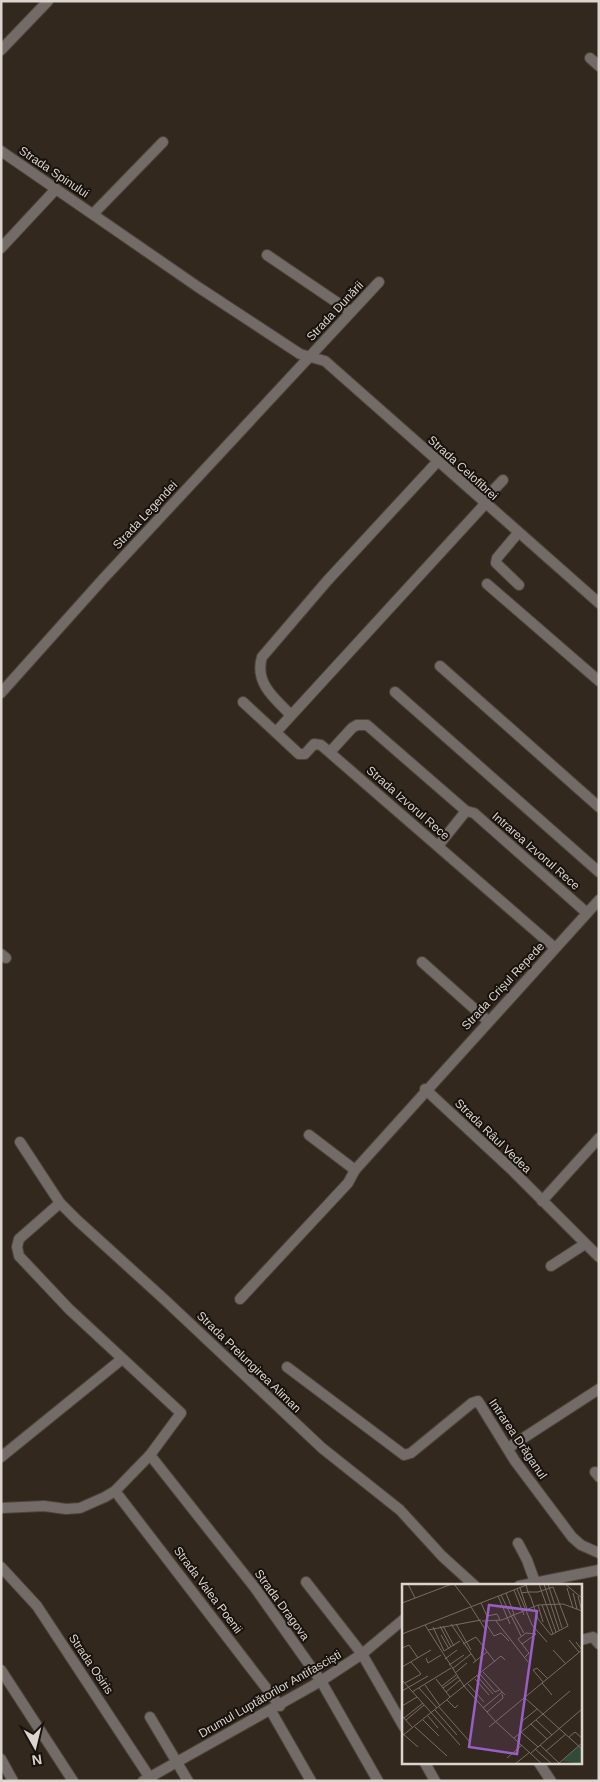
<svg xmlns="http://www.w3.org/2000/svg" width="600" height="1782" font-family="Helvetica,sans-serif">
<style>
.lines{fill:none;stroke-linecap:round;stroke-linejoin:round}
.minor-casing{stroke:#4e4439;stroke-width:12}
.minor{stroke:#736b67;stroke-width:10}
.labels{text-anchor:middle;stroke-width:4;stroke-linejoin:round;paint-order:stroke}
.street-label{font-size:12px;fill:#dcd4ce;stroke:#17120d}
.inset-road{fill:none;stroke:#776d64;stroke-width:1}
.view{fill:#985ec4;fill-opacity:0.15;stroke:#985ec4;stroke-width:2.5}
.inset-edge{fill:none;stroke:#dcd4ce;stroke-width:2.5}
</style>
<rect width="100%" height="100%" fill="#33281d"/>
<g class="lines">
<defs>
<g id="minor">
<polyline points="1,50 48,1"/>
<polyline points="590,58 599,66"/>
<polyline points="1,151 198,287 300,354 325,361 599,603"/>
<polyline points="93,214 163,142"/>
<polyline points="1,248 56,189"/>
<polyline points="267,255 351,312"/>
<polyline points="483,501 503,480"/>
<polyline points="518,533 497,558 496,563 519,585"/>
<polyline points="487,584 599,681"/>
<polyline points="440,666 599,807"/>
<polyline points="395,692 599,872"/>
<polyline points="1,693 103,579 379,282"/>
<polyline points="243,702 299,754 305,754 314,744 321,745 555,948"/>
<path d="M291,715C275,699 254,683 262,657L327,581L438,461"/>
<polyline points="276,732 485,504"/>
<polyline points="330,752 352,728 357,725 367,725 466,811 474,813 587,913"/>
<polyline points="438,846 466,811"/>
<polyline points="1,954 6,958"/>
<polyline points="422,962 488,1021"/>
<polyline points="425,1089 511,1169 599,1257"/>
<polyline points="309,1135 355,1170 599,900"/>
<polyline points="20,1142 60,1203 77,1220 165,1300 322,1448 400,1510 442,1556 475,1586"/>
<polyline points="542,1201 599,1138"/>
<polyline points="551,1266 585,1244"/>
<polyline points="240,1299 348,1183 355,1170"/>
<polyline points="287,1367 404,1455 411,1453 472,1403 478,1401 515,1461 572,1537 581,1545 599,1553"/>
<polyline points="508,1448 599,1389"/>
<polyline points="150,1455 255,1588 321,1681 378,1781"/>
<polyline points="1,1457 122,1359"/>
<polyline points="595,1472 599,1477"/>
<polyline points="115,1491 280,1706"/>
<polyline points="1,1508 44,1506 66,1509 80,1508 105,1497 115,1491 150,1455 181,1413 69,1309 19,1256 17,1247 19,1239 60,1203"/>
<polyline points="518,1543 527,1560 535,1582"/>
<polyline points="1,1567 37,1606 152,1781"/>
<polyline points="306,1582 362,1654 404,1727"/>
<polyline points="519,1586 599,1570"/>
<polyline points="581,1640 593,1637 599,1644"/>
<polyline points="1,1670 73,1781"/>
<polyline points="271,1711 311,1781"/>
<polyline points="150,1717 188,1781"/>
<polyline points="1,1759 13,1781"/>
<polyline points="425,1763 435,1781"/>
<polyline points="539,1763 551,1781"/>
<polyline points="143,1781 321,1681 362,1654 404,1619"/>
</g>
</defs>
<use href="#minor" class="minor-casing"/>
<use href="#minor" class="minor"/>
</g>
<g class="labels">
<g class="street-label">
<text transform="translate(54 172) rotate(34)" y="4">Strada Spinului</text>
<text transform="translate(335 311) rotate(-47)" y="4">Strada Dunării</text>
<text transform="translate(463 468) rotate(42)" y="4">Strada Celofibrei</text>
<text transform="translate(145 515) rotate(-47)" y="4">Strada Legendei</text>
<text transform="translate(408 803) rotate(41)" y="4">Strada Izvorul Rece</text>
<text transform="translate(536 851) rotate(41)" y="4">Intrarea Izvorul Rece</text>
<text transform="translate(503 986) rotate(-47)" y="4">Strada Crișul Repede</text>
<text transform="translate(493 1136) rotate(44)" y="4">Strada Râul Vedea</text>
<text transform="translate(249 1362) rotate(44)" y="4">Strada Prelungirea Aliman</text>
<text transform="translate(518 1439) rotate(56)" y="4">Intrarea Drăganul</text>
<text transform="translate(208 1590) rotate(53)" y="4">Strada Valea Poenii</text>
<text transform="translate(282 1605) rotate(54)" y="4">Strada Dragova</text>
<text transform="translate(91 1664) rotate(56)" y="4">Strada Osiris</text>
<text transform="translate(270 1694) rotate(-30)" y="4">Drumul Luptătorilor Antifasciști</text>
</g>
</g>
<g transform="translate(402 1584)">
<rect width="180" height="180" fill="#33281d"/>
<path d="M177,162L180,165V180L160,177Z" fill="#314b39"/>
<path class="inset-road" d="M6,0L13,14M52,0L69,22M137,0L154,48M142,0L157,46M146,0L160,44M163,0L180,14M118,4L125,25M165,4L171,24M115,5L130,41L145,58M112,6L122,31M104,9L112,30M119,9L126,8H136L151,3L166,42L149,51L136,35L129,14L126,8L124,1M171,9L175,25M99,11L119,52M96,12L108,40M176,12L180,28M0,19L50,0M79,19L85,32L95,30L98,36M136,21L141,38M140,21L151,50M69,23L83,45M111,30L122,49M80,37L100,36L136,21L161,20L180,27M94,37L126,78M83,38L92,52L99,49L107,57M49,40L74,77M54,40L69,66M23,41L62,102L93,137L140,180M38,42L49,63M41,42L52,62M31,43L42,67M26,46L79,36M0,50L127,0M39,51L47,65M167,56L177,68M61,60L74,53L93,78M120,60L134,50L124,49L116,55L127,69L123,73M0,64L7,61L16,74M151,66L163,79M42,67L58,57M24,74L26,79L39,71M43,75L55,66M71,79L85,68M47,81L62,71M0,83L29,66M50,85L69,70M81,88L103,111M53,89L65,79M78,90L93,108L97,106M75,92L91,110M34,95L48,113M73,95L87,111M0,96L58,161M141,98L131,86L135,84L145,94M3,99L19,90L9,78M140,99L150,111M66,100L82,118M23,101L38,122M40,102L54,91M17,104L35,124M41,104L56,93M0,107L26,92M10,108L49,84M44,108L58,96M123,114L180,165M45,116L53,124L56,121M0,122L15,113M37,123L68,158M81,124L100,108M33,126L55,151M85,128L101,114L100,110M141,130L168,107M0,132L11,144M26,132L36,144M2,134L21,119M4,136L22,121M21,136L37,152M134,136L150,151M119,138L135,125M129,140L145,155M13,143L45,172M87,143L180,66L174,58M119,148L136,163M0,149L16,163M0,152L99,72L103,76M167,153L173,148L180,154M112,154L141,130M138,161L157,179M133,165L150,180M144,167L164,150M129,169L180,125M105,174L120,161M113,180L128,168M156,180L180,159"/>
<path class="view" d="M87,21L135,27L115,170L67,163Z"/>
<rect width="180" height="180" class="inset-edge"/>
</g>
<rect width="600" height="1782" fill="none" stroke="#dcd4ce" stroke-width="5"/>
<g transform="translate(35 1747) rotate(172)" stroke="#17120d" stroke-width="4" paint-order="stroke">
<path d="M0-4L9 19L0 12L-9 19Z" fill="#dcd4ce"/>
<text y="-8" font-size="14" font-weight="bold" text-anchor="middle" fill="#dcd4ce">N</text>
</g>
</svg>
